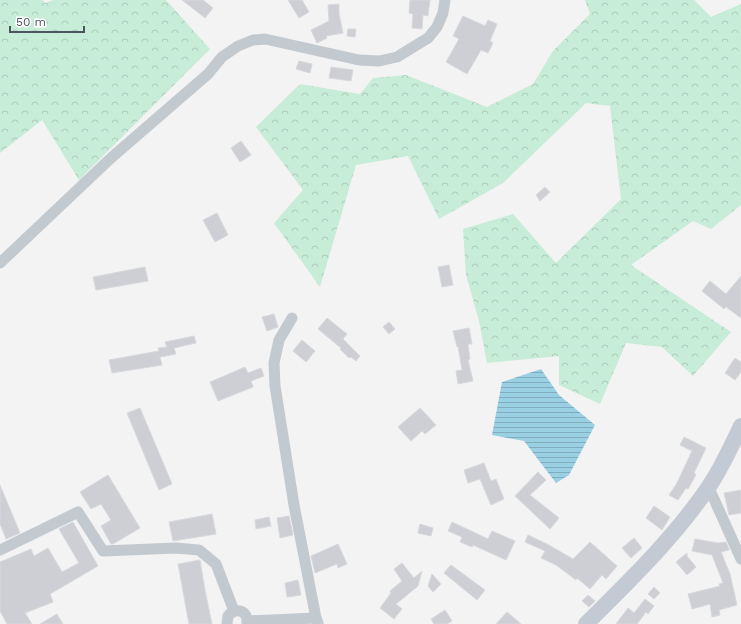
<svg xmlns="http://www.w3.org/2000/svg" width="741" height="624" font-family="'Work Sans',sans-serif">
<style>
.forest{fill:url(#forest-crowns)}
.water{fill:url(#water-rules)}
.building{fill:#cdcfd4;stroke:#d7d9dd}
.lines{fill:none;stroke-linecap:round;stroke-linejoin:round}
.street{stroke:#c2c9cf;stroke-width:11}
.secondary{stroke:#c3cad3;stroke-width:16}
</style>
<defs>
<pattern id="forest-crowns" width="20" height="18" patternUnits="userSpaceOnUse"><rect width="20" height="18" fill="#c7ecd8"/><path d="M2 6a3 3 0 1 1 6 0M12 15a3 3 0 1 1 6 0" fill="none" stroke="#adccbc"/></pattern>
<pattern id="water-rules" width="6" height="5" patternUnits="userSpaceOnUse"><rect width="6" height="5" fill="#9ad0e4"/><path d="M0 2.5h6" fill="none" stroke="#80acbc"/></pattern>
</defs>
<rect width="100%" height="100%" fill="#f4f3f3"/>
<g class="forest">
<polygon points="0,0 43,0 45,3 54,0 166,0 210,49 79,180 42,120 0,153"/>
<polygon points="585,0 694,0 711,17 741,4 741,205 711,229 693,221 631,265 731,332 693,376 662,347 626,343 600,404 559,385 559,356 487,363 479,321 466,275 463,229 513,214 556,263 621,199 610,106 586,103 503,183 439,219 408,156 356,165 320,287 274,223 303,190 256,127 300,84 360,94 373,78 406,75 487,107 533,84 553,51 590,14"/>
</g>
<polygon class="water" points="541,369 559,395 595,425 569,475 556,483 524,441 492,435 502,382"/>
<g class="building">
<polygon points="182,0 203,0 213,8 205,18"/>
<polygon points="288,0 302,0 309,12 299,18"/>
<polygon points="410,0 430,0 428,16 423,15 422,29 412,28 413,14 409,13"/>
<polygon points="339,4 339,14 343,33 326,36 327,38 317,43 311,30 329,21 328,5"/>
<polygon points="463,16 485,26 488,20 497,24 490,41 493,43 488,53 481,50 467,74 446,62 459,39 453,36"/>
<polygon points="348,29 356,29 355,37 347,36"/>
<polygon points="299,61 312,64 310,73 296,69"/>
<polygon points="331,67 353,70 351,81 329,78"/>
<polygon points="241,141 251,155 240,162 231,148"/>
<polygon points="545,187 550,192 540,201 536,195"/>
<polygon points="217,213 228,235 215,242 203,220"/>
<polygon points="449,265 453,285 442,287 438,267"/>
<polygon points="145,267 148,281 96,290 93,277"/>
<polygon points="741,276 741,318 726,307 724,309 702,291 710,281 726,294"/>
<polygon points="274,314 278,327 267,331 262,317"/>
<polygon points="327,318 347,334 343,339 360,356 356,361 351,357 349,358 340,349 341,348 318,329"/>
<polygon points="389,322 395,329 389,334 383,327"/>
<polygon points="469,328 472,344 468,344 470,359 468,360 473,381 458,384 456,371 462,370 458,346 457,347 453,331"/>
<polygon points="194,336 196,343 174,348 176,354 160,357 162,365 112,373 109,360 159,351 158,348 167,347 165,342"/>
<polygon points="302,340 315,351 306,362 293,351"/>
<polygon points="735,358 741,362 741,372 735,380 725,373"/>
<polygon points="245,367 248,373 261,368 264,376 251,381 253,387 218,401 210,382"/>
<polygon points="140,408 172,484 159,490 127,413"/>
<polygon points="420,408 436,425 425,434 422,431 411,441 398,427"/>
<polygon points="684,437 706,448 694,473 696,475 688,489 686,488 678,500 669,495 677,483 692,451 680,445"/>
<polygon points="484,463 491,481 496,479 504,499 491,505 480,479 468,483 464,470"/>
<polygon points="538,472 546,480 530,495 559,518 550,529 515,496"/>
<polygon points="108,475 140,528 113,544 111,544 101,526 111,520 101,504 91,509 80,492"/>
<polygon points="0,485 20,533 6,539 0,524"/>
<polygon points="741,490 741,513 729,515 724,493"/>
<polygon points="654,506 670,517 662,530 646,518"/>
<polygon points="212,514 216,534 173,541 169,522"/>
<polygon points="289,516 293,535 280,538 277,518"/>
<polygon points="269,517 271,526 256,529 255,520"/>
<polygon points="73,522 98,566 50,594 53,602 25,613 32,624 7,624 0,611 0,562 31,549 34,556 48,548 62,572 79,563 59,529"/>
<polygon points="452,522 488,539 492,531 515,541 506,560 473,545 472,547 460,542 462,537 448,531"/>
<polygon points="420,524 433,528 431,536 418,533"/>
<polygon points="528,535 547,544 573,559 590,542 617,566 606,579 602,575 590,589 577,578 576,580 556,565 541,558 545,551 525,542"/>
<polygon points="634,538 642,548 631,558 622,548"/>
<polygon points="695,539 718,543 726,542 729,549 729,550 721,552 730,574 737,605 719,610 720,615 712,617 710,604 692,609 688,594 720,586 719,584 723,583 712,555 692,551"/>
<polygon points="338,544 347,564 338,568 337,564 315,573 311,556"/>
<polygon points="687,553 687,556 696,567 687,575 676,562"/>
<polygon points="200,560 205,590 212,624 189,624 178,564"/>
<polygon points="402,563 414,578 422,571 418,586 396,604 402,609 394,619 380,608 391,593 390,591 402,581 394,569"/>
<polygon points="451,565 485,590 477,600 444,573"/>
<polygon points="432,574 441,584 433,592 428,586"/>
<polygon points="298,580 301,595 287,597 285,583"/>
<polygon points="654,587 660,593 654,599 648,594"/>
<polygon points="588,595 595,601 589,607 582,601"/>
<polygon points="645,599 654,606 648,614 646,612 637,624 616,624 628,608 634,613"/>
<polygon points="445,610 452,621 447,624 434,624 431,619"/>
<polygon points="507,612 521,624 496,624"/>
<polygon points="57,614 63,624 40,624"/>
</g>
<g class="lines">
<g class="street">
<polyline points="0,263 111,158 208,74 222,57 238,46 253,40 265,39 359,60 379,61 397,57 428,38 437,27 443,13 445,0"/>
<polyline points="292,318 279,340 274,363 275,386 294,505 316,618"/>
<polyline points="709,488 741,559"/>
<polyline points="0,550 78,512 103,551 176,548 199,550 216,564 234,611"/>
<polyline points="247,621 316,618 318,623"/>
<path d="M227,624L228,616C236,606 249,611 247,624"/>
</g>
<path class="secondary" d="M586,624C629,581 673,539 708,488C721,469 731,447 741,426"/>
</g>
<path d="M10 26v6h74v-6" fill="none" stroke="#4c555e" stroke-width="2"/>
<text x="16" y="26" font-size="12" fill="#4c555e" stroke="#ffffff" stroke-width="3" paint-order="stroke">50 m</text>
</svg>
